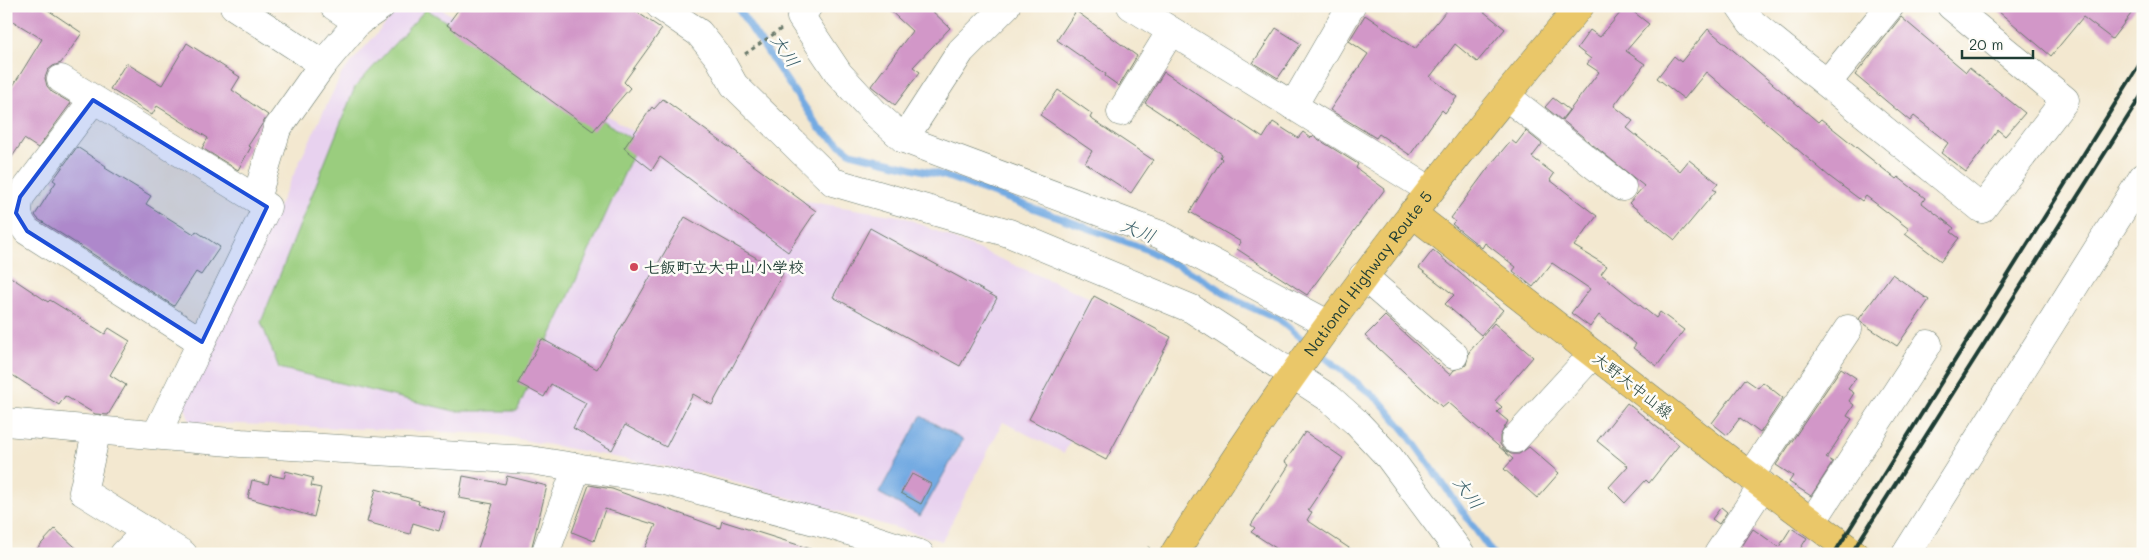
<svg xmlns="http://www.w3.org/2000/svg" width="2149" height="560" font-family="Mali,'Klee One',sans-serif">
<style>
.built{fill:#e8d2ef}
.green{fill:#9acd7e;stroke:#5c8559}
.water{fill:#73aae2;stroke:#49748b}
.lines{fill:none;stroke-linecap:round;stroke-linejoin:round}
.stream{stroke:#73aae2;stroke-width:7}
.building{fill:#d297c8}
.minor-casing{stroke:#69796b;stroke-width:29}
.major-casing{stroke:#69796b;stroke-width:29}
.highway-casing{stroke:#69796b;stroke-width:29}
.path{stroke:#69796b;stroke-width:3;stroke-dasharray:4 4;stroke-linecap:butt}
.minor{stroke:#fff;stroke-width:28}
.major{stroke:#eac769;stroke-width:28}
.highway{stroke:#eac769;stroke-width:28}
.rail{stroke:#1f3d34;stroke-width:4}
.marked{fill:#1d4ed8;fill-opacity:0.2;stroke:#1d4ed8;stroke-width:4;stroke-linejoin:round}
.poi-dot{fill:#d1495b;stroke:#fdfcf7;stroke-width:2}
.labels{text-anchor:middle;stroke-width:5;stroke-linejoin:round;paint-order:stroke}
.poi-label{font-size:16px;font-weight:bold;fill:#1f3d34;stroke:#fdfcf7;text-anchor:start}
.street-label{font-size:16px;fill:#1f3d34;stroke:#fdfcf7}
.water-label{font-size:18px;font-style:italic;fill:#385e68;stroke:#fdfcf7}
</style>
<rect width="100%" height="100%" fill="#fdfcf7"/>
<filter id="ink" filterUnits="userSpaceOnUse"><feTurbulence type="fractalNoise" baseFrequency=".02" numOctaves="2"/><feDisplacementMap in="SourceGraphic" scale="10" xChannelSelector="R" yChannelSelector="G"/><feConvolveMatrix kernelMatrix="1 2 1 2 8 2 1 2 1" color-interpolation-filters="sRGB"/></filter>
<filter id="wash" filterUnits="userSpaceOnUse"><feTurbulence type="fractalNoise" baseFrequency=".0096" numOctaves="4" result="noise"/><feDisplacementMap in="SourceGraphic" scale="20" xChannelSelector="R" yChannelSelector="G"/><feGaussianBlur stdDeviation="1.12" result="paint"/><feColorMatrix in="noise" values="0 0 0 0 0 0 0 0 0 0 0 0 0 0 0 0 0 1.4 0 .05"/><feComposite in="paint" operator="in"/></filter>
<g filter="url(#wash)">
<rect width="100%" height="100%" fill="#f3e8d0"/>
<polygon class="built" points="401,6 437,6 643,138 799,200 904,217 1134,317 1064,453 1003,422 942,541 705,474 492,434 190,422 184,404 342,73"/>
<polygon class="green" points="426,9 638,143 517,411 454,411 279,368 261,322 355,87"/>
<polygon class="water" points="921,416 963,440 920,516 879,493"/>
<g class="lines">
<g class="stream">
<polyline points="736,6 819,128 851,153 945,176 1143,248 1200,277 1235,300 1279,320 1308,344"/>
<polyline points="1317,351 1380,401 1406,432 1493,554"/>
</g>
</g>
<g id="blocks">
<g class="building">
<polygon points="6,6 42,6 82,33 61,63 53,66 48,70 45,78 47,86 52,92 71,103 38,148 24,139 6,166 6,81 13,86 42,39 6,17"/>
<polygon points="461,6 628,6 662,29 624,82 630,88 593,131 447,25"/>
<polygon points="885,6 927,6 950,28 913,67 920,72 895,105 871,86 912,31"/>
<polygon points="1450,6 1477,6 1505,29 1477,62 1455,44 1430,77 1457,97 1445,113 1442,110 1410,155 1379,134 1376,138 1330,110 1368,54 1349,41 1365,15 1415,49"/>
<polygon points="1626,6 1649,24 1626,51 1645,64 1614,106 1633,121 1627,128 1680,171 1689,160 1718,183 1713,189 1716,191 1675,240 1629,203 1644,186 1562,120 1599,72 1587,64 1591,59 1577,48 1590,30 1600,37"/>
<polygon points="1992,6 2137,6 2112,39 2083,17 2051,56"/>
<polygon points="1076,11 1137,56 1119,86 1105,76 1106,74 1057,40"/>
<polygon points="1901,17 1966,72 1969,68 2025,113 2005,136 1998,130 1966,172 1941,153 1948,143 1914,116 1910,121 1855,75"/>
<polygon points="1276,28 1301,44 1278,78 1253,63"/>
<polygon points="1708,29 1818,122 1821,119 1896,179 1898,177 1925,198 1922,203 1954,228 1951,232 1959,238 1941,261 1905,234 1909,229 1866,196 1862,201 1830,177 1706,72 1684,99 1657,78 1674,56 1681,62"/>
<polygon points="187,43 240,77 232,90 268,115 248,146 251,147 238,170 202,148 208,138 157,106 152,115 110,89 126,63 162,85"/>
<polygon points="1164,72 1263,138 1273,122 1298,138 1303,132 1311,138 1313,136 1358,164 1356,168 1385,189 1307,295 1237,249 1241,242 1190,212 1222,159 1220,157 1222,154 1145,103"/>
<polygon points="1058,90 1092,114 1090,118 1153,160 1131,193 1085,163 1092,151 1040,115"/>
<polygon points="1553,98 1569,110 1561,120 1545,107"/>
<polygon points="663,99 816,211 788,252 660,157 652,170 624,148 652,107 654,109"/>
<polygon points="1526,131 1542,144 1532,157 1554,174 1550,180 1597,216 1574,246 1607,266 1601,274 1656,318 1660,312 1684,330 1657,366 1633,348 1636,344 1599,315 1590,327 1571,313 1590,289 1552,263 1533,287 1513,271 1516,267 1485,243 1482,248 1452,224 1455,221 1451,218 1488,168 1511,140 1516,144"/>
<polygon points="77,147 106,166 105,168 151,196 146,204 194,234 196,231 220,247 201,275 196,272 174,306 38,219 35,215 56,182 53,180"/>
<polygon points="685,217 783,273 712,405 693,394 666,447 625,425 612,450 573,428 586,403 551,384 544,397 518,383 542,339 597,369"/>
<polygon points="870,228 997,298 960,366 833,297"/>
<polygon points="1433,250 1503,310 1481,335 1445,304 1454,295 1419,268"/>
<polygon points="6,274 48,302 50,300 105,334 109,328 130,341 110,375 126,385 108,415 95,414 65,396 59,405 6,371"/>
<polygon points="1892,274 1929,300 1897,346 1862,323 1859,319"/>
<polygon points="1094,296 1171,337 1106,460 1029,419"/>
<polygon points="1385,316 1450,375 1454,370 1466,365 1469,352 1494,323 1533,357 1495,401 1502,407 1497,412 1508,421 1500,436 1500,444 1504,450 1511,454 1519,454 1529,447 1559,473 1537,498 1504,469 1513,459 1448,402 1442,407 1365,336"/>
<polygon points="1841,368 1856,378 1848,389 1854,393 1849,401 1854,405 1847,416 1852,419 1826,458 1833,462 1811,496 1789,482 1793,476 1776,465"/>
<polygon points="1745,379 1758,388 1763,382 1783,398 1760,433 1740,418 1727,435 1712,423"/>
<polygon points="1627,403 1679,445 1649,483 1646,480 1625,503 1609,487 1628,466 1597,441"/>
<polygon points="1305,432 1343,458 1308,510 1312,512 1307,520 1358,554 1285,554 1251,532 1255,528 1251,525 1289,465 1285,462"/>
<polygon points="286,471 313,478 311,486 321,488 314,517 248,498 252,480 268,484 270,475 284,478"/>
<polygon points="912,474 931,484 921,504 901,493"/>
<polygon points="463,476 505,484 507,476 547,486 530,554 476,554 493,504 459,498"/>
<polygon points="589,485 612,489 720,528 722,521 811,549 811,554 642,554 656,525 605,509 594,541 572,532"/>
<polygon points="376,489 419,501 418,504 445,513 439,531 413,523 410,534 367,522"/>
<polygon points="1721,507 1727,512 1719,524 1712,519"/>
<polygon points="1791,528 1807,538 1797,554 1737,554 1753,529 1779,547"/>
<polygon points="55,529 83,554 32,554"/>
</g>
</g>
</g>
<g filter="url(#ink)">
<use href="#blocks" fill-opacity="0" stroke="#69796b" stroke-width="1"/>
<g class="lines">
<defs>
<g id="minor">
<polyline points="334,6 358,22"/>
<polyline points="660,6 699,33 719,58 734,85 833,182 1009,233 1192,309 1329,398 1356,422 1389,457 1461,554"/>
<polyline points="808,6 801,17 839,74 875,113 904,139 1161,235 1328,324"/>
<polyline points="1131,6 1430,190"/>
<polyline points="1740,6 1751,22 1982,209 2065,100 1951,6"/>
<polyline points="323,64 358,22 381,6"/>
<polyline points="61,79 256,199"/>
<polyline points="1827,83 1890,6"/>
<polyline points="1506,96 1622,187"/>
<path d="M93,100L20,197C17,212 17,219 27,231L202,342"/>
<polyline points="1293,106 1351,6"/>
<polyline points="1121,112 1171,31"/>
<polyline points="904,139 961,51 1006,6"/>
<polyline points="1363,276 1454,355"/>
<polyline points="6,422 241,443 530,460 665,481 833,526 920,554"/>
<polyline points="97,429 83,492 183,554"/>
<polyline points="156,435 267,207 256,199 277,129 323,64 234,6"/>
<polyline points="1515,439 1593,354"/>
<polyline points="1750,476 1848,329"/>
<polyline points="1812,522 1928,344"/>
<polyline points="124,554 147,531"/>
<polyline points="545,554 577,467"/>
<polyline points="1718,554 1763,485"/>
<polyline points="1906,554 2143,177"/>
</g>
<polyline id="major" points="1412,213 1750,476 1855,554"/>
<g id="highway">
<path id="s1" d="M1174,554C1294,360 1434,181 1580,6"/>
</g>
</defs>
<use href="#minor" class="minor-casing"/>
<use href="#major" class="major-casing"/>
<use href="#highway" class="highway-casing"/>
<g class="path">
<polyline points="745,54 781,29"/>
<polyline points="1144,554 1149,547"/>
</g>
<use href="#minor" class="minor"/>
<use href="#major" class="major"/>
<use href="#highway" class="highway"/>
<g class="rail">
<polyline points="1834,554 2143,59"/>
<polyline points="1851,554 2143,93"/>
</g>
</g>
</g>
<path class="marked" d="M93,100L267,207L202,342L27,231L16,213L20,197Z"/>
<circle class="poi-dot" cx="634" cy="267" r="5"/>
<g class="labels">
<g class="poi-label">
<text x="644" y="273">七飯町立大中山小学校</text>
</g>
<g class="street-label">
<text dy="6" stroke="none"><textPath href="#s1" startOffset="341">National Highway Route 5</textPath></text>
<text transform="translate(1633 385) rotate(38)" y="6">大野大中山線</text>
</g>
<g class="water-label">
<text transform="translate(785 51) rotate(56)" y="6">大川</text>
<text transform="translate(1138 231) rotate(22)" y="6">大川</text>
<text transform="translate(1468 493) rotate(54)" y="6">大川</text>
</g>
</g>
<rect width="2149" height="560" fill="none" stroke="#fdfcf7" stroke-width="25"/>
<path d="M1962 50v8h71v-8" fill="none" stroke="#1f3d34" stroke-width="2.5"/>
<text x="1969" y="50" font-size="15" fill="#1f3d34" stroke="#fdfcf7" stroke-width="4" paint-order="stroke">20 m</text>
</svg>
